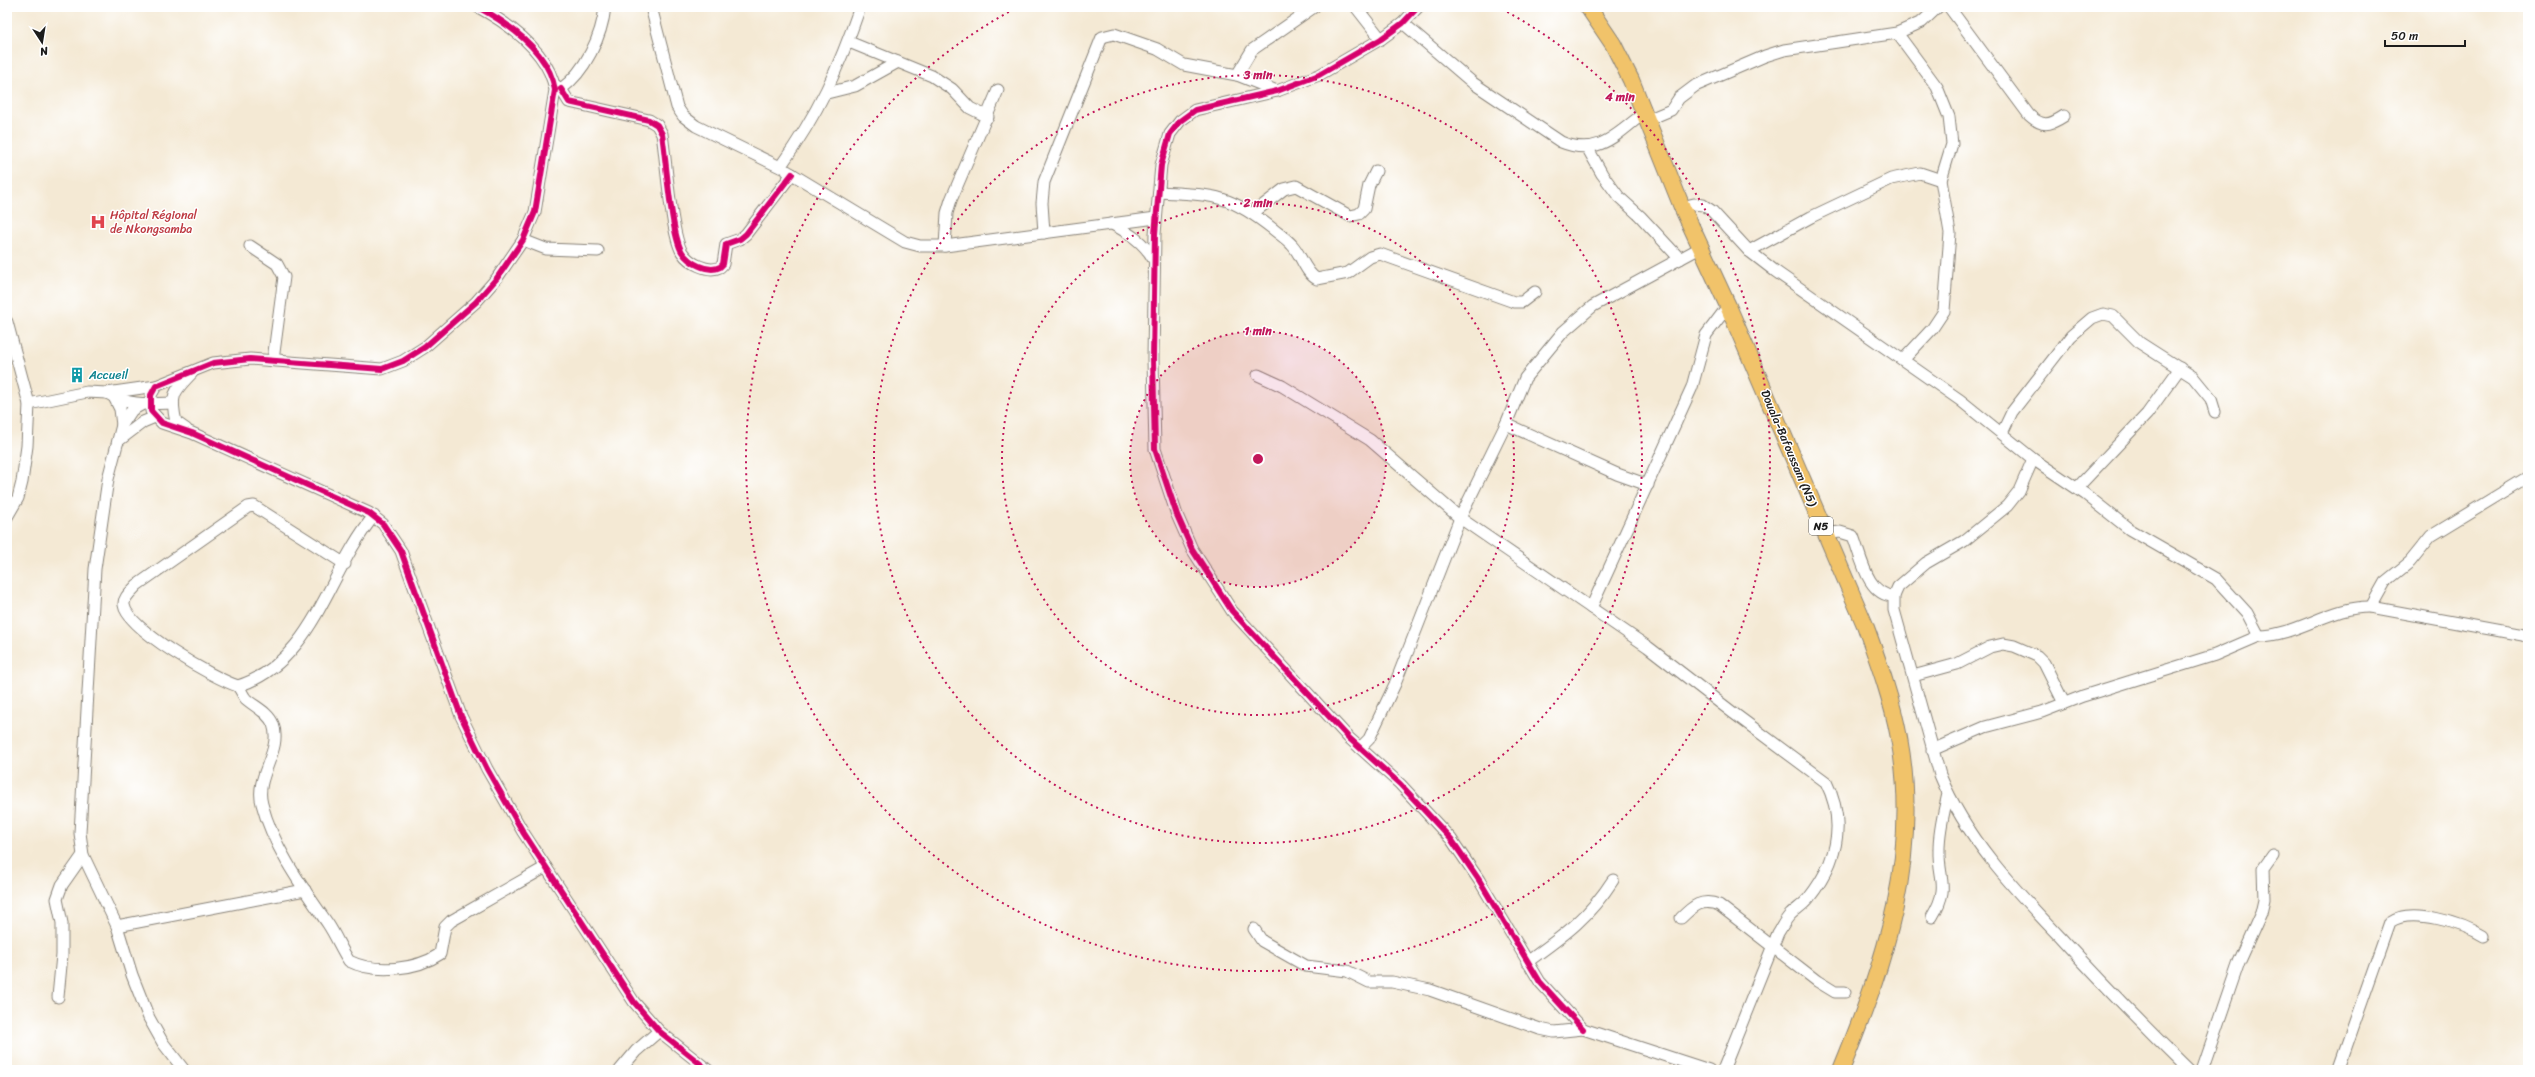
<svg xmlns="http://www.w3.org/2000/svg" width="2535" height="1077" font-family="Sriracha,sans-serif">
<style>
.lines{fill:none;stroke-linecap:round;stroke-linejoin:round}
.minor-casing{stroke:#888278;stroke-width:13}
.highway-casing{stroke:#888278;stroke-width:18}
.minor{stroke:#fff;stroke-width:11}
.highway{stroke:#f1c36a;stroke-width:16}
.cycleway-casing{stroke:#fff;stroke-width:8}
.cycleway{stroke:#d6006c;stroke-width:6}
.ring{fill:none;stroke:#c2185b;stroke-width:2;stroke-dasharray:2 4}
.labels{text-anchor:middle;stroke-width:3;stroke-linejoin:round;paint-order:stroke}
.shield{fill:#fff;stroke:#606060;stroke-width:1}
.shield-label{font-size:11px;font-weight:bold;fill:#1c1c1c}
.health-label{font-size:12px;fill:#be3a42;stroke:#fff;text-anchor:start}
.culture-label{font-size:12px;fill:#0d838f;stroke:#fff;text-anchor:start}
.street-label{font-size:12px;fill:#1c1c1c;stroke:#fff}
.centre{fill:#c2185b;stroke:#fff;stroke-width:2}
.ring-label{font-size:12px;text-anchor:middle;font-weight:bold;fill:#c2185b;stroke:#fff;stroke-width:3;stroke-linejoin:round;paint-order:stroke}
</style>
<rect width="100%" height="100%" fill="#fff"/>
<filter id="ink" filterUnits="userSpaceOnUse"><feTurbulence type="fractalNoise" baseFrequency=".025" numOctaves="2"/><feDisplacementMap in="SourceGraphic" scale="8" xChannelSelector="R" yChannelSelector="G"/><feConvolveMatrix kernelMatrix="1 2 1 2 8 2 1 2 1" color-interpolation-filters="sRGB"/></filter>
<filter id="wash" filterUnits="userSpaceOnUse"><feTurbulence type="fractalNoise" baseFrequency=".012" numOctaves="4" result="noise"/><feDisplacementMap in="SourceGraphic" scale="16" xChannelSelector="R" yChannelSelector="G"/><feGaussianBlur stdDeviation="0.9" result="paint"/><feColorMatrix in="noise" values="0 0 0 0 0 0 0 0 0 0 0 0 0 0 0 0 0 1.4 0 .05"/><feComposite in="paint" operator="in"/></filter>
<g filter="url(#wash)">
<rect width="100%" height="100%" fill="#f4e9d4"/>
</g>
<g filter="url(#ink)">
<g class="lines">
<defs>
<g id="minor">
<path d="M478,7C509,24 549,52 555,90L535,212L523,240L497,278L476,302L425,347L403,361L382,369L250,359L213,363L156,386L151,395V411L162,423L192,433L369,513L383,524L401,551L461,716L487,769L523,832L634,1002L659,1031L708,1070"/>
<path d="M651,7L677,107L683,116L696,126L780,167C818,114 839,68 860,7"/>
<polyline points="1356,7 1381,39"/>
<polyline points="1418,7 1403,23 1381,39 1319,75 1277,91 1195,110 1180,121 1170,134 1161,165 1155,234 1153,359 1155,449 1177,515 1192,549 1232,611 1349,738 1400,784 1451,839 1479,880 1540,982 1583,1029"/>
<path d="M1949,7L2029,115C2042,127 2049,126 2064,116"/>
<path d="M1403,23L1473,83L1561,142C1598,157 1616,135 1644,113"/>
<polyline points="1897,33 1937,87 1949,117 1952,144 1941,180 1950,233 1944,311 1932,329 1903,360"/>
<polyline points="849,42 932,76 952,89 970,108 988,117"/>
<polyline points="1237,75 1252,50 1314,7"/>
<path d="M555,85L561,89C585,72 602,36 605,7"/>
<path d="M561,89L569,102L649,120L657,125L662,134C666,159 671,234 682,252C689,263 708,273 720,267L723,264L726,244L740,239L746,234L792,174"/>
<polyline points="827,93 855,86 898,62"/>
<polyline points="1647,120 1671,110 1679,98 1695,86 1765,56 1784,50 1897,33 1922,22 1938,7"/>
<polyline points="1587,147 1602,174 1619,197 1640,216 1680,259"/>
<polyline points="787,171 905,242 920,246 945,246 1156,218"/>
<path d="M1159,192C1214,195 1229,194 1273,229C1279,234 1287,239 1292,245C1301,254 1305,273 1317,279L1348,273L1370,257L1380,254L1514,302H1522L1535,292"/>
<path d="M1682,207L1694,204L1703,205L1712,211L1749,251L1775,271L1960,400L2033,459L2085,494L2129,529L2216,579L2247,613L2259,636C2297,636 2331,606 2371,607L2528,636"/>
<polyline points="1253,213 1284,189 1296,186 1350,216 1359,214 1364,209 1369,185 1376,171"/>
<path d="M1112,224C1129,233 1144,242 1154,260"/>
<polyline points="1044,233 1042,203 1044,182 1102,37 1114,34 1157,49 1184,65 1237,75 1277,91"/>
<polyline points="523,240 546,249 598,251"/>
<polyline points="250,246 277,264 284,277 273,360 280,360"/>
<polyline points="945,246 947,213 951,200 998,90"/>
<polyline points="1749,251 1811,217 1891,179 1920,173 1941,180"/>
<polyline points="7,322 29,404 27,446 22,482 18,498 7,517"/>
<path d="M1258,375L1282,386L1370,440L1460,518L1648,647L1732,712L1826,782C1847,824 1837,863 1808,899C1803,905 1796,909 1790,915C1785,920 1782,927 1778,933L1723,1070"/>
<path d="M107,393C128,406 148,404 172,403"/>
<polyline points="114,397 120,409 122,425"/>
<polyline points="29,404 87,392 107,393 156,386"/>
<polyline points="141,405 132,410 122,425 108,479 95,569 80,833 83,855 117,926 132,975 149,1018 163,1043 184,1070"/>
<polyline points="1506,424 1617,474 1648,485"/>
<path d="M186,429L176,422C170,396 173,392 192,373"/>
<polyline points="2002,433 2012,412 2071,336 2092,318 2103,314 2113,316 2140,343 2193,377 2211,399 2215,412"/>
<polyline points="118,441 143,422 155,417"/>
<path d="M2033,459L2019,491L2007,506L1964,541L1926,563L1898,587L1894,596V610L1940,775C1966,838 2013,888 2060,937C2102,983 2145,1027 2189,1070"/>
<polyline points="2077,488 2147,414 2180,368"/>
<path d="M1824,534L1840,532L1853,536C1861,556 1867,596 1894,596"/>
<path d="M345,564L254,506L248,507L137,585C132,591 123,597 124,605C127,629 215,679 238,686C314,662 328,571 374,516"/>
<polyline points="2371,607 2385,582 2410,562 2431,536 2528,477"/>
<polyline points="1591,608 1692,387 1706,335 1728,306"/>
<polyline points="1913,676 1957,664 1990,647 2003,644 2014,646 2037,656 2044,663 2064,703"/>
<path d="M238,686C241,690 243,696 246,699C255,707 268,712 273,724C283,751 254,776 262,804C273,847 303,888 328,924C336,936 341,949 349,961C375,974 416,970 440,954L445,927L451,921L546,867"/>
<polyline points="1360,748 1369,739 1395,684 1460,518 1506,424 1525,378 1563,332 1593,306 1700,248"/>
<polyline points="1932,750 1985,727 2042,712 2083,696 2215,655 2259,636"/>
<path d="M1932,917C1951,885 1938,881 1939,849C1939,829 1944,812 1948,794"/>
<path d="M1681,918C1693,906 1702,898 1719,905L1817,981L1835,992H1845"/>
<polyline points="117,926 305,890"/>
<polyline points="1254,929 1262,941 1306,966 1347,971 1369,982 1392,982 1430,990 1540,1029 1554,1032 1583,1029 1709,1070"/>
<path d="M1527,962C1563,936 1588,919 1613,880"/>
<polyline points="58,997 62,955 62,923 57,899 62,885 83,855"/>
<polyline points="620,1070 636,1051 659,1031"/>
<polyline points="2202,1070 2239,962 2261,913 2264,900 2263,869 2273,855"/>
<path d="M2338,1070L2390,922C2411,907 2462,923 2483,936"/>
</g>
<path id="highway" d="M1588,7L1613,44L1631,80L1682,207L1728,306L1865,625C1878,661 1892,699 1899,738C1921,856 1885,962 1841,1070"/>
</defs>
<use href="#minor" class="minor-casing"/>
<use href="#highway" class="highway-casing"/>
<use href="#minor" class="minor"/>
<use href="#highway" class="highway"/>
<defs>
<g id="cycleway">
<path d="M478,7C509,24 549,52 555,90L535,212L523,240L497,278L476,302L425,347L403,361L382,369L250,359L213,363L156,386L151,395V411L162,423L192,433L369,513L383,524L401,551L461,716L487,769L523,832L634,1002L659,1031L708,1070"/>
<polyline points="1418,7 1403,23 1381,39 1319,75 1277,91 1195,110 1180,121 1170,134 1161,165 1155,234 1153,359 1155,449 1177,515 1192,549 1232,611 1349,738 1400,784 1451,839 1479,880 1540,982 1583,1029"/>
<path d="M561,89L569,102L649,120L657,125L662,134C666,159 671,234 682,252C689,263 708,273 720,267L723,264L726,244L740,239L746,234L792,174"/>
</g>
</defs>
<use href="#cycleway" class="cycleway-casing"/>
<use href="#cycleway" class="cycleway"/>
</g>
</g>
<circle cx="1258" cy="459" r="128" fill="#c2185b" fill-opacity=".12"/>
<g class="ring">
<circle cx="1258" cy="459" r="128"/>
<circle cx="1258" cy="459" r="256"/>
<circle cx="1258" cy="459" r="384"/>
<path d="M1502 9A512 512 0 1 1 1014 9"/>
</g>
<defs>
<symbol id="hospital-bare" viewBox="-9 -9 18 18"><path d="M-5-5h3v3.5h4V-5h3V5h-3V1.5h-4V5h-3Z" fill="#e0444e" stroke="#fff" stroke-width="2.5" paint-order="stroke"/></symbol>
<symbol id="building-bare" viewBox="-9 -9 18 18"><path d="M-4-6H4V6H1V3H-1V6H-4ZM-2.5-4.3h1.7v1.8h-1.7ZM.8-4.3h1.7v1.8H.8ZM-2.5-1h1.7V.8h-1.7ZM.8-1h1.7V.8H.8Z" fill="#0f9aa8" stroke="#fff" stroke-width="2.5" paint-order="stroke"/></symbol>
</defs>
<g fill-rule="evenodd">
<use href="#hospital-bare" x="87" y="211" width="22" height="22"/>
<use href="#building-bare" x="66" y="364" width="22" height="22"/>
</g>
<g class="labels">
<rect class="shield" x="1809" y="517" width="24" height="18" rx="3"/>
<g class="shield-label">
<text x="1821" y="530">N5</text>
</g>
<g class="health-label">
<text x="110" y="219">Hôpital Régional<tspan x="110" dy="14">de Nkongsamba</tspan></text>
</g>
<g class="culture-label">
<text x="89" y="379">Accueil</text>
</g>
<g class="street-label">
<text transform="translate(1789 448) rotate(67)" y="4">Douala-Bafoussam (N5)</text>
</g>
</g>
<circle cx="1258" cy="459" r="6" class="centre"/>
<g class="ring-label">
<text x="1258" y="79">3 min</text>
<text x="1620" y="101">4 min</text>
<text x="1258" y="207">2 min</text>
<text x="1258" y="335">1 min</text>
</g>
<rect width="2535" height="1077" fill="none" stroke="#fff" stroke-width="24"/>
<g transform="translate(42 42) rotate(168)" stroke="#ffffff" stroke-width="3" paint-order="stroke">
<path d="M0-3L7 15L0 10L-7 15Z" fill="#1c1c1c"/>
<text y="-6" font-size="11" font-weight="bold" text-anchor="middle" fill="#1c1c1c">N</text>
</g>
<path d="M2385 40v6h80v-6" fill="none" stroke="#1c1c1c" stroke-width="2"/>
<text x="2391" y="40" font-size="12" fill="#1c1c1c" stroke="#ffffff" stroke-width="3" paint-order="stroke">50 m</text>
</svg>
